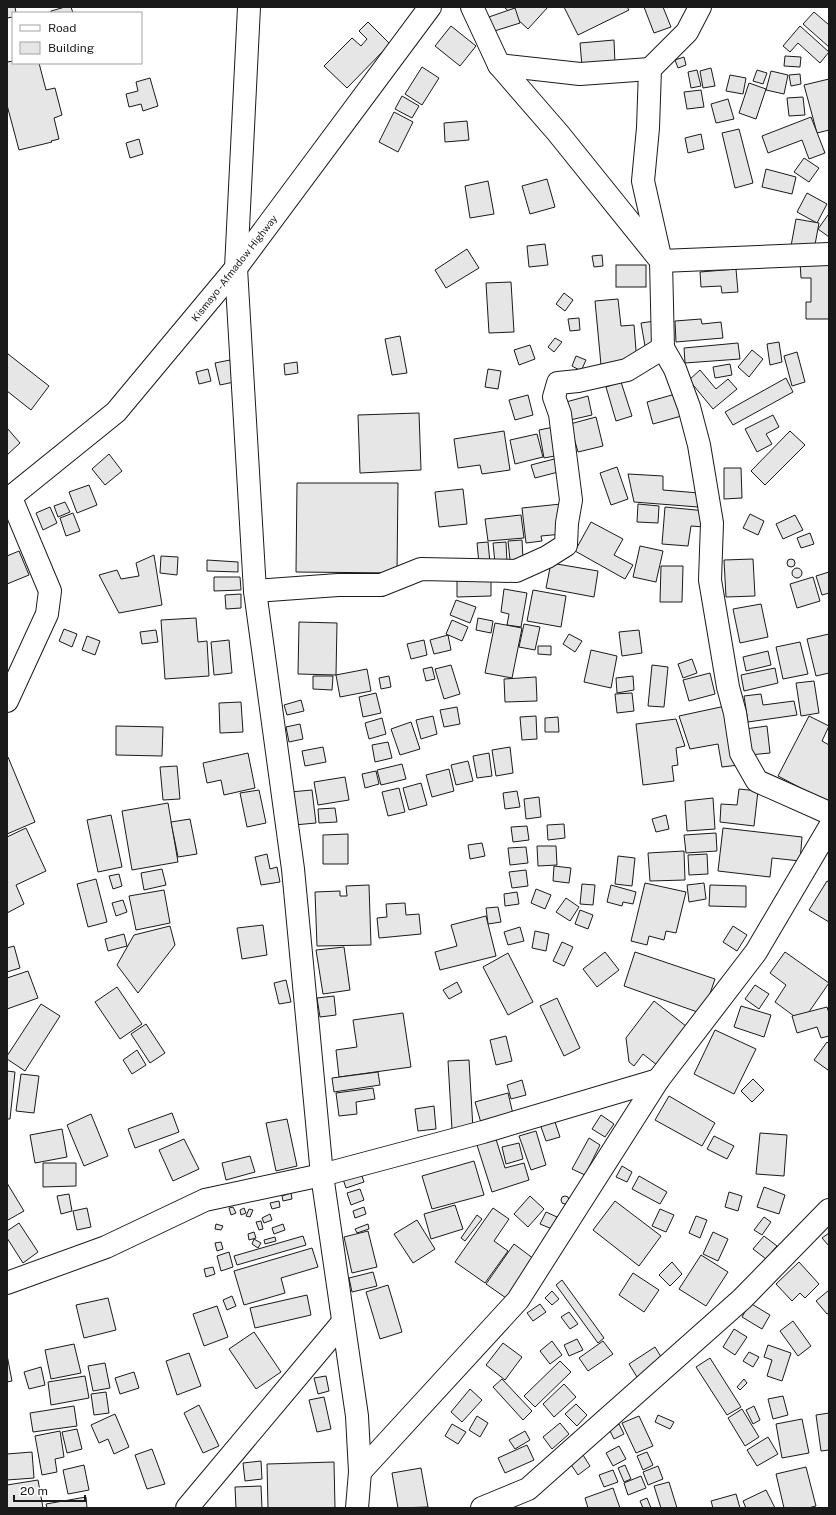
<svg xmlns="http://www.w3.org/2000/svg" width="836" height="1515" font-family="'Public Sans',sans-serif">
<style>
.building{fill:#e6e6e6;stroke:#1a1a1a}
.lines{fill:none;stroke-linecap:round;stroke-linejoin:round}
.minor-casing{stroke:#1a1a1a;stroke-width:24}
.major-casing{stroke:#1a1a1a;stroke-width:24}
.minor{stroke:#fff;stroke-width:22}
.major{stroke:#fff;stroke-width:22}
.labels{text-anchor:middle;stroke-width:3;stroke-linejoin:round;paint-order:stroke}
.street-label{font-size:10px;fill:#1a1a1a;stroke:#fff}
</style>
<rect width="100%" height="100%" fill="#fff"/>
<g class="building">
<polygon points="7,7 15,7 16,13 13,13 13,17 7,18"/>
<polygon points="65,7 71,7 73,13 51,13 51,11"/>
<polygon points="504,7 548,7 528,29"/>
<polygon points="564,7 627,7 629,10 578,35"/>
<polygon points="644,7 663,7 671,27 654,33"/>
<polygon points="515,8 520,23 488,33 483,19"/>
<polygon points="814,12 829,25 829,47 803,24"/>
<polygon points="368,22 390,44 347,88 324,66 352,38 361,46 367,39 359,31"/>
<polygon points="451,26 476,46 460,66 435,46"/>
<polygon points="800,26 829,52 820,63 798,43 790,52 783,46"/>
<polygon points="614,40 615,64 582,66 580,43"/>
<polygon points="785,56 801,57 800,67 784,66"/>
<polygon points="684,57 686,65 678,68 675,60"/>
<polygon points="13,61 13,63 39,63 46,90 55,88 62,115 54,118 59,139 51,141 52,142 19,150 7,105 7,62"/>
<polygon points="422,67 439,78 422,105 405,94"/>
<polygon points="711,68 715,86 703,88 700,71"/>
<polygon points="697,70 701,86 691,88 688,72"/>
<polygon points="757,70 767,73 763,84 753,81"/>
<polygon points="771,71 788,75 784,94 766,90"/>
<polygon points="800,74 801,84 791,86 789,75"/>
<polygon points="730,75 746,78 743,94 726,91"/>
<polygon points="150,78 158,106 143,111 141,104 129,107 126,94 138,91 136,82"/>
<polygon points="829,79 829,130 817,133 804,85"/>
<polygon points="749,83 766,89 756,119 739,113"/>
<polygon points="701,90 704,107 687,109 684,92"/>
<polygon points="402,96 419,106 412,118 395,109"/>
<polygon points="803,97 805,115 789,116 787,98"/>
<polygon points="728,99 734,119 716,123 711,104"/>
<polygon points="394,112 413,122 398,152 379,142"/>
<polygon points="811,117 825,153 809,159 802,140 768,153 762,136"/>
<polygon points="467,121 469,140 445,142 444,123"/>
<polygon points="739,129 753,183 735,188 722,133"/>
<polygon points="701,134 704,149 688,153 685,138"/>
<polygon points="139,139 143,154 130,158 126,143"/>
<polygon points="804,158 819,168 809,182 794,172"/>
<polygon points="766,169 796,177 792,194 762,187"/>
<polygon points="547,179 555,207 530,214 522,186"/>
<polygon points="488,181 494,214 470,218 465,186"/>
<polygon points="807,193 827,204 817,223 797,212"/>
<polygon points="828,215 829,216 829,237 818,229"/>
<polygon points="796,219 819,223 814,250 791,246"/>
<polygon points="545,244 548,265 529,267 527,246"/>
<polygon points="467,249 479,268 446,288 435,270"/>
<polygon points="602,255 603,266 594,267 592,256"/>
<polygon points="800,262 829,262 829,319 806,319 806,302 811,302 811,278 801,278"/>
<rect x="616" y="265" width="30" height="22"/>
<polygon points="736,269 738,292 722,293 721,286 701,287 700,272"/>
<polygon points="511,282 514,332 489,333 486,283"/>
<polygon points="564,293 573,300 565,311 556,304"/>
<polygon points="618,299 621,326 634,325 637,363 601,365 595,301"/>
<polygon points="579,318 580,330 570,331 568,319"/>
<polygon points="701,319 702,324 721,322 723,338 676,342 675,321"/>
<polygon points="655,321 658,343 645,346 641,323"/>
<polygon points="400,336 407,373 392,375 385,339"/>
<polygon points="555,338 562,342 554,352 548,347"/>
<polygon points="779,342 782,362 770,365 767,344"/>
<polygon points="738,343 740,359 685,363 684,348"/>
<polygon points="530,345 535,359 519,365 514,350"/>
<polygon points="752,350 763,359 749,377 738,367"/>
<polygon points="797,352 805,382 792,386 784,356"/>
<polygon points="8,354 49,386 31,410 7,391 7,356"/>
<polygon points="576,356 586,360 581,371 572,366"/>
<polygon points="230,360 234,382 220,385 215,363"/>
<polygon points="297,362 298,373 285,375 284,364"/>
<polygon points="730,364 732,375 715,378 713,367"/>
<polygon points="208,369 211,381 199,384 196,372"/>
<polygon points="488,369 501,371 498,389 485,387"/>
<polygon points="700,370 716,389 728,379 737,389 713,409 689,380"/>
<polygon points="786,378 793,392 733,425 725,412"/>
<polygon points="621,382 632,416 616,421 606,387"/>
<polygon points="679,393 685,415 653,424 647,402"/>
<polygon points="528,395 533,415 515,420 509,400"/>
<polygon points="588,396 592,415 570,420 566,402"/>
<polygon points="419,413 421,470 360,473 358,415"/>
<polygon points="773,415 779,427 766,434 772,444 757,452 745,429"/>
<polygon points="596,417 603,446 578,452 570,424"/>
<polygon points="554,427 560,455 544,458 539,430"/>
<polygon points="7,428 20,443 7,455"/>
<polygon points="504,431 510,470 482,474 480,465 458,468 454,439"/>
<polygon points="790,431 805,445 765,485 751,471"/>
<polygon points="537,434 543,457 515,464 510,440"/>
<polygon points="109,454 122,471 105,485 92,469"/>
<polygon points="558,458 562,471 535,478 531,465"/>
<polygon points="617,467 628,499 611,505 600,473"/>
<polygon points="724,468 741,468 742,498 724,499"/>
<polygon points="628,474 663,476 663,490 699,493 698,507 634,502"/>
<polygon points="297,483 398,483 397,573 296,572"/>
<polygon points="89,485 97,505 77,513 69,492"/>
<polygon points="463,489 467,524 439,527 435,492"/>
<polygon points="65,502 70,512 58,517 54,506"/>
<polygon points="561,504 563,534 541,536 542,541 526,543 522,508"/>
<polygon points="638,504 659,506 658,523 637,522"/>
<polygon points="50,507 57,523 43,530 36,513"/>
<polygon points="665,507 706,511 704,527 691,526 688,546 662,544"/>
<polygon points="73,513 80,531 66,536 60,518"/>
<polygon points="750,514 764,521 758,535 743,528"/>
<polygon points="521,515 524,538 488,541 485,519"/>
<polygon points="795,515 803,530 783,539 776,524"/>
<polygon points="591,522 623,539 614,555 633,565 625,579 575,551"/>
<polygon points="810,533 814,544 801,548 797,538"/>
<polygon points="522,540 523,559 510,560 508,541"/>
<polygon points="488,542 490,563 479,564 477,543"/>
<polygon points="506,542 507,562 495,563 493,543"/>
<polygon points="640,546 663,551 656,582 633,577"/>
<polygon points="19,551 29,575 7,584 7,556"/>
<polygon points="154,555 162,605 119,613 99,575 117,570 121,579 139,576 136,563"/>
<polygon points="161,556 178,557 177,575 160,573"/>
<circle cx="791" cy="563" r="4"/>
<polygon points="753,559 755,596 726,597 724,560"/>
<polygon points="207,560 238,562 238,572 207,571"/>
<polygon points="551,563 598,571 594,597 546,588"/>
<polygon points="661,566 683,566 682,602 660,602"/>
<circle cx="797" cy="573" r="5"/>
<polygon points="829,572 829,593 822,595 816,576"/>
<polygon points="457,575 491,575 491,596 457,597"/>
<polygon points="214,577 240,577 241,590 214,591"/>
<polygon points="813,577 820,601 797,608 790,584"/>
<polygon points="504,589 527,593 521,627 507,625 509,614 501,612"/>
<polygon points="533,590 566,596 561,627 527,621"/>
<polygon points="241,594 241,608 226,609 225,595"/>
<polygon points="456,600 476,607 470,623 450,615"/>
<polygon points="761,604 768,637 740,643 733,609"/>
<polygon points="196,618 198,642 207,641 209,676 165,679 161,620"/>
<polygon points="478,618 493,621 491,633 476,630"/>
<polygon points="452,620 468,627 462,641 446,634"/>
<polygon points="299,622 337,623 336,675 298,674"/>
<polygon points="495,623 522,628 512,678 485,673"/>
<polygon points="524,624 540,627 535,650 519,647"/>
<polygon points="64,629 77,634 72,647 59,641"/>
<polygon points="156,630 158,642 142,644 140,632"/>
<polygon points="639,630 642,653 622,656 619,632"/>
<polygon points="569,634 582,641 575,652 563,644"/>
<polygon points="829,634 829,673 816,676 807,639"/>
<polygon points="448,635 451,650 434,654 430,640"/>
<polygon points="87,636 100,641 95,655 82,650"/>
<polygon points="229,640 232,673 214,675 211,642"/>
<polygon points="424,640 427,655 411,659 407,644"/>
<polygon points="800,642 808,674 783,679 776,647"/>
<polygon points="538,646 551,646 551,655 538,654"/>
<polygon points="591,650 617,656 611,688 584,682"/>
<polygon points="768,651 771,665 746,671 743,657"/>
<polygon points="692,659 697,673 683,678 678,664"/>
<polygon points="451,665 460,694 444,699 435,669"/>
<polygon points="652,665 668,667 664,707 648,706"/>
<polygon points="432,667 435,679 426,681 423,669"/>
<polygon points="775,668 778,683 744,691 741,675"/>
<polygon points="367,669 371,691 340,697 336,675"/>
<polygon points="710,673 715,694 689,701 683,680"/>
<polygon points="313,676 333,676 332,690 313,689"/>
<polygon points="389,676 391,687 381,689 379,678"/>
<polygon points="633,676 634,690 617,693 616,678"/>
<polygon points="536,677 537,701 505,702 504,679"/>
<polygon points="814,681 819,713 801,716 796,683"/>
<polygon points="376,693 381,713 363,717 359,697"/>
<polygon points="632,693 634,711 617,713 615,694"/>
<polygon points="761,694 763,705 794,701 797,715 748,722 744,696"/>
<polygon points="301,700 304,711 287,715 284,705"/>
<polygon points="241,702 243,732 220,733 219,703"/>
<polygon points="730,705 739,765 722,767 718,744 690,749 679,716"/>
<polygon points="457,707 460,724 444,727 440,710"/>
<polygon points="433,716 437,734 421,739 416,720"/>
<polygon points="536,716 537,739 522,740 520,717"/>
<polygon points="809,716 829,726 822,741 829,745 829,803 778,776"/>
<polygon points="558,717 559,732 545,732 545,718"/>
<polygon points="382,718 386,734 369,739 365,723"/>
<polygon points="676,719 685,746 676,748 678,765 672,766 674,781 643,785 636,724"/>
<polygon points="411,722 420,749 400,755 391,729"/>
<polygon points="300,724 303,739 289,742 286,727"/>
<polygon points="116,726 163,727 162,756 116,755"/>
<polygon points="767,726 770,753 749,755 745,729"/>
<polygon points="388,742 392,758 375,762 372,745"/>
<polygon points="323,747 326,762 305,766 302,751"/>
<polygon points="510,747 513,773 496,776 492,750"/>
<polygon points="248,753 255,788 224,795 221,780 207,783 203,763"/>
<polygon points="489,753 492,776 477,778 473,756"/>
<polygon points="7,757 8,757 35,822 7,834"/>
<polygon points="468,761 473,781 456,785 451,765"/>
<polygon points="402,764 406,779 381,785 377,770"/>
<polygon points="177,766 180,799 163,800 160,767"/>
<polygon points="449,769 454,791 432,797 426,775"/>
<polygon points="376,771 379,784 365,788 362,774"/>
<polygon points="345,777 349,800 318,805 314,782"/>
<polygon points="421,783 427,805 409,810 403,788"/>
<polygon points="399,788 405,812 388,816 382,792"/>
<polygon points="739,789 758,791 754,826 720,822 721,804 737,805"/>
<polygon points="259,790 266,823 247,827 240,793"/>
<polygon points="312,790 316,823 294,825 290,792"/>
<polygon points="517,791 520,807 505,809 503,793"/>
<polygon points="539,797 541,817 526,819 524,799"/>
<polygon points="713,798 715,829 687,831 685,801"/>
<polygon points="168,803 178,862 132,870 122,811"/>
<polygon points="335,808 337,822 319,823 318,809"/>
<polygon points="111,815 122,867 98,872 87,820"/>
<polygon points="666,815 669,829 656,832 652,819"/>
<polygon points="190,819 197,854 178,857 171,822"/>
<polygon points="564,824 565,838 548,840 547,825"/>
<polygon points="527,826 529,840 513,842 511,827"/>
<polygon points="26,828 46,871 16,885 24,904 7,913 7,837"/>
<polygon points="723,828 802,837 800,861 772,858 770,877 718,871"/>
<polygon points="716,833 717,851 686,853 684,835"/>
<polygon points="348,834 348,864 323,864 323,835"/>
<polygon points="482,843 485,856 470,859 468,845"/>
<polygon points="537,846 556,846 557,865 538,866"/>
<polygon points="526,847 528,863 510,865 508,848"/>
<polygon points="684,851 685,880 650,881 648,853"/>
<polygon points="267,854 270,869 277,867 280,882 261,885 255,857"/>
<polygon points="707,854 708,874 689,875 688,855"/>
<polygon points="618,856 635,858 632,886 615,884"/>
<polygon points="554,866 571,868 569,883 553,881"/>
<polygon points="162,869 166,885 144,890 141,873"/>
<polygon points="526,870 528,886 512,888 509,872"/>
<polygon points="119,874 122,886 113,889 109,876"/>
<polygon points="96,879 107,922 88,927 77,884"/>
<polygon points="827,881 829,882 829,922 809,910"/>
<polygon points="645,883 686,892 676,933 666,931 664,940 649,936 647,945 631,941"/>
<polygon points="704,883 706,899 689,902 687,885"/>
<polygon points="582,884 595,885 593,905 580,904"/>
<polygon points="369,885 371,945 317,946 315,892 340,891 340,896 347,896 346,886"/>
<polygon points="611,885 636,892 633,904 623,902 622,906 607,902"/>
<polygon points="710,885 746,886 746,907 709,906"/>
<polygon points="536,889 551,895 545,909 531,903"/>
<polygon points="164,890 170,923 136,930 129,896"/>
<polygon points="517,892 519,904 505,906 504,894"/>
<polygon points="566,898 579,907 570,921 556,912"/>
<polygon points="123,900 127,912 116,916 112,903"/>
<polygon points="405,903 406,915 419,914 421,934 379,938 377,918 387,917 386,904"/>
<polygon points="498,907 501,922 488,924 486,908"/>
<polygon points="580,910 593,915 588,929 575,924"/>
<polygon points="486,916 496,956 440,970 435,952 457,946 451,925"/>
<polygon points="263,925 267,955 242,959 237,928"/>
<polygon points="170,926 175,945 138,993 117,965 134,935"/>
<polygon points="733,926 747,935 737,951 723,942"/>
<polygon points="520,927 524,941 508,945 504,932"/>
<polygon points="535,931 549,934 546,951 532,948"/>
<polygon points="124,934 127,946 108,951 105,939"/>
<polygon points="562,942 573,947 564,966 553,961"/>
<polygon points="14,946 20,968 7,972 7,948"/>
<polygon points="344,947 350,990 323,994 316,950"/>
<polygon points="605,952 619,970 597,987 583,969"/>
<polygon points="635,952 715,979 703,1014 624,986"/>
<polygon points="785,952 829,983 802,1022 775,1002 786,985 770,973"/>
<polygon points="508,953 533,1002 508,1015 483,967"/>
<polygon points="28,971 38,998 7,1009 7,978"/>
<polygon points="286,980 291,1002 279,1004 274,983"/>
<polygon points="457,982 462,992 449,999 443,990"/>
<polygon points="755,985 769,994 759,1009 745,999"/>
<polygon points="117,987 142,1024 120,1039 95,1002"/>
<polygon points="334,996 336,1015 320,1017 317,998"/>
<polygon points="557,998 580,1048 564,1056 540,1006"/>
<polygon points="654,1001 691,1030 662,1069 643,1054 634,1066 629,1062 626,1038"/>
<polygon points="41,1004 60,1016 25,1071 7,1059 7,1056"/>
<polygon points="741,1006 771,1015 764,1037 734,1027"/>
<polygon points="827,1007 829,1013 829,1036 821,1038 817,1027 797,1033 792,1016"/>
<polygon points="403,1013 411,1067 339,1077 336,1050 357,1047 353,1020"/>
<polygon points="146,1024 165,1053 150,1063 131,1034"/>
<polygon points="715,1030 756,1049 734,1094 694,1074"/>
<polygon points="506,1036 512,1061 496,1065 490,1040"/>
<polygon points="827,1042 829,1044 829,1068 828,1070 814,1060"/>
<polygon points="137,1050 146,1065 132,1074 123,1060"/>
<polygon points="469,1060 473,1129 452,1130 448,1061"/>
<polygon points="7,1071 15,1072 10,1119 7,1119"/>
<polygon points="378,1072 380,1085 334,1092 332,1078"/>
<polygon points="21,1074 39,1076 34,1113 16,1111"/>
<polygon points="753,1079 764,1090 752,1102 741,1091"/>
<polygon points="522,1080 526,1095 511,1099 507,1085"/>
<polygon points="373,1088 375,1099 356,1102 357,1114 339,1116 336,1093"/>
<polygon points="508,1093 513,1114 481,1123 475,1102"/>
<polygon points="669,1096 715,1123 702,1146 655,1120"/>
<polygon points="434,1106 436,1129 418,1131 415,1109"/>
<polygon points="172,1113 179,1132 135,1148 128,1129"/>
<polygon points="91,1114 108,1156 84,1166 67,1125"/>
<polygon points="601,1115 614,1124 605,1137 592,1129"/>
<polygon points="287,1119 297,1166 276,1171 266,1123"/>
<polygon points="554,1119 560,1137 546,1141 540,1124"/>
<polygon points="62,1129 67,1157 35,1163 30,1135"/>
<polygon points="536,1131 546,1165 531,1170 519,1136"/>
<polygon points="760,1133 787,1135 784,1176 756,1174"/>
<polygon points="495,1136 505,1168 524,1163 529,1180 492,1192 476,1142"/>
<polygon points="714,1136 734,1146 727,1159 707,1149"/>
<polygon points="589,1138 600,1145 585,1175 572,1169"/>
<polygon points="184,1139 199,1169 173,1181 159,1150"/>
<polygon points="519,1143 523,1159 506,1164 502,1147"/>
<polygon points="250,1156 255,1172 226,1180 222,1163"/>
<polygon points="474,1161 484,1195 432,1209 422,1176"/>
<polygon points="43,1163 76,1163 76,1186 43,1187"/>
<polygon points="622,1166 632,1172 627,1182 616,1177"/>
<polygon points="361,1173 364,1182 346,1188 343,1179"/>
<polygon points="639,1176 667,1192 660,1204 632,1189"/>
<polygon points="7,1183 24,1211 8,1220 7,1218"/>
<polygon points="764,1187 785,1195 779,1214 757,1207"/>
<polygon points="360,1189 364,1200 351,1205 347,1193"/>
<polygon points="729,1192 742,1196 738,1211 725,1207"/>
<polygon points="291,1193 292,1199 283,1201 282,1196"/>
<polygon points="69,1194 72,1211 61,1214 57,1196"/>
<polygon points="530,1196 544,1209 528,1227 514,1214"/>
<circle cx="565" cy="1200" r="4"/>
<polygon points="279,1201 280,1207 272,1209 270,1203"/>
<polygon points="615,1201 661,1236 639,1266 593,1230"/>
<polygon points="455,1205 463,1229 431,1239 424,1214"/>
<polygon points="233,1207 236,1213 231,1215 229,1208"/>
<polygon points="364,1207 366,1214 355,1218 353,1211"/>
<polygon points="87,1208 91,1227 77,1230 73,1211"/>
<polygon points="244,1208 246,1213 241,1215 240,1210"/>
<polygon points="493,1208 509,1219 494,1241 508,1251 485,1283 455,1262"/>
<polygon points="249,1209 253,1210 250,1217 246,1216"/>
<polygon points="660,1209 674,1215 666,1232 652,1226"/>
<polygon points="546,1212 557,1217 552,1229 540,1224"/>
<polygon points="270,1214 272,1220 264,1223 262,1218"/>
<polygon points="477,1215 482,1219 465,1241 461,1238"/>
<polygon points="696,1216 707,1220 700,1238 689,1233"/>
<polygon points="764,1217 771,1222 762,1235 754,1230"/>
<polygon points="417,1220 435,1249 413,1263 394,1234"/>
<polygon points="261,1221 263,1229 259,1230 256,1222"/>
<polygon points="19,1223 38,1252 23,1263 7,1238 7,1231"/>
<polygon points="216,1224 223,1226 221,1230 215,1229"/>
<polygon points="283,1224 285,1230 274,1234 272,1228"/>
<polygon points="368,1224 369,1229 357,1233 355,1229"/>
<polygon points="368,1231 377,1267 352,1273 344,1237"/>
<polygon points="254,1232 256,1238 249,1240 248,1234"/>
<polygon points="713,1232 728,1239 718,1261 703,1254"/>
<polygon points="829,1233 829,1246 822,1238"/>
<polygon points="303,1236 306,1245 237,1265 234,1256"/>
<polygon points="764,1236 777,1246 766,1259 753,1249"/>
<polygon points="275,1237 276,1241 265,1244 264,1240"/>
<polygon points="254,1239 261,1243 258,1248 252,1244"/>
<polygon points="221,1242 223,1249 217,1251 215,1243"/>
<polygon points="514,1244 534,1259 506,1298 486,1284"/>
<polygon points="312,1248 318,1267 281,1278 285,1293 244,1305 234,1271"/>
<polygon points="229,1252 233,1267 221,1271 217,1256"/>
<polygon points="701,1255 728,1272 706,1306 679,1289"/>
<polygon points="672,1262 682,1274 670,1286 659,1275"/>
<polygon points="799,1262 819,1284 805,1298 800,1293 792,1301 776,1284"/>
<polygon points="213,1267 215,1274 206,1277 204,1269"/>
<polygon points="373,1272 377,1286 352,1292 349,1278"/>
<polygon points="633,1273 659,1290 644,1312 619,1295"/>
<polygon points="562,1280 604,1338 598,1343 556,1285"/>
<polygon points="388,1285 402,1332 380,1339 366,1292"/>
<polygon points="829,1290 829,1313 827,1314 816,1301"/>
<polygon points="552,1291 559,1299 552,1305 545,1298"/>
<polygon points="307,1295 311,1315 255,1328 250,1308"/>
<polygon points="232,1296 236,1306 227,1310 223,1300"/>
<polygon points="108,1298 116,1330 84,1338 76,1305"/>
<polygon points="750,1303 770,1315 762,1329 742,1317"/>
<polygon points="540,1304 546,1312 533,1321 527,1313"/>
<polygon points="217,1306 228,1337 204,1346 193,1314"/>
<polygon points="569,1312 578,1324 570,1329 561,1317"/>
<polygon points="793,1321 811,1346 798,1356 780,1331"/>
<polygon points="734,1329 747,1337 735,1355 723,1347"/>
<polygon points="254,1332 281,1372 256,1389 229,1349"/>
<polygon points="577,1339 583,1350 569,1356 564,1345"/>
<polygon points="552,1341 562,1355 550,1364 540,1351"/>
<polygon points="603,1341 613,1354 588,1371 579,1358"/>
<polygon points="503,1343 522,1357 505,1380 486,1365"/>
<polygon points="74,1344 81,1373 51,1379 45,1350"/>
<polygon points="768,1345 791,1353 782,1381 767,1376 772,1360 764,1357"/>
<polygon points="655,1347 663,1360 637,1377 629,1364"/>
<polygon points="749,1352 759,1357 753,1367 743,1361"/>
<polygon points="189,1353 201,1386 177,1395 166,1361"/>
<polygon points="7,1355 12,1381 7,1382"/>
<polygon points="710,1358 741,1407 727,1415 696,1367"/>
<polygon points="560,1361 571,1372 535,1407 524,1396"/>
<polygon points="105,1363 110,1388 93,1391 88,1366"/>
<polygon points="41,1367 45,1385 29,1389 24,1372"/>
<polygon points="134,1372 139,1388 120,1394 115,1378"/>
<polygon points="85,1376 89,1398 51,1405 48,1382"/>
<polygon points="326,1376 329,1391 318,1394 314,1378"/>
<polygon points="502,1379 532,1411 523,1420 493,1387"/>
<polygon points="744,1379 747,1383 740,1390 737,1387"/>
<polygon points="564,1384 576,1397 554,1417 543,1404"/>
<polygon points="470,1389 482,1400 462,1422 451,1412"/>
<polygon points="106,1392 109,1413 94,1415 91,1394"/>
<polygon points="783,1396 788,1415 773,1419 768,1399"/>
<polygon points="324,1397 331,1429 317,1432 309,1400"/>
<polygon points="576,1404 587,1415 577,1426 565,1414"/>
<polygon points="199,1405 219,1446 203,1453 184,1413"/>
<polygon points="74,1406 77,1426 33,1432 30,1413"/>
<polygon points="754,1406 760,1420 753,1424 746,1410"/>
<polygon points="742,1409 759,1437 745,1446 728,1418"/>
<polygon points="829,1413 829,1450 821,1451 816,1415"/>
<polygon points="115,1414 129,1447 114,1454 108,1439 99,1443 91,1425"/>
<polygon points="658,1415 674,1422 670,1429 655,1422"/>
<polygon points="477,1416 488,1423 480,1437 469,1430"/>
<polygon points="639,1416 653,1446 636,1453 622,1423"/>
<polygon points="802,1419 809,1453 782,1458 776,1424"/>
<polygon points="560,1423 569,1434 552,1449 543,1437"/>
<polygon points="452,1424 466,1432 458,1444 445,1436"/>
<polygon points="619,1424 624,1434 614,1439 609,1429"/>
<polygon points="77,1429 82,1449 67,1453 62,1432"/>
<polygon points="60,1431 64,1457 55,1459 57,1472 42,1475 35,1436"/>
<polygon points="525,1431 530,1440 515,1449 509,1440"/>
<polygon points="768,1437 778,1454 757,1466 747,1450"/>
<polygon points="527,1445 534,1460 505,1473 498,1458"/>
<polygon points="619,1446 626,1459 613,1466 606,1453"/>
<polygon points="152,1449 165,1484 147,1489 135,1455"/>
<polygon points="32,1452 34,1478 7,1480 7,1454"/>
<polygon points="647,1452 653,1465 643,1470 637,1456"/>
<polygon points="583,1455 590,1466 578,1475 570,1463"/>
<polygon points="261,1461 262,1479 245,1481 243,1463"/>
<polygon points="334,1462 335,1508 268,1508 267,1464"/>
<polygon points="84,1465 89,1490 68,1494 63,1470"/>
<polygon points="625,1465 631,1479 624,1482 618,1468"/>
<polygon points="658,1466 663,1479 648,1485 643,1472"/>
<polygon points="806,1467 816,1506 808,1508 784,1508 776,1474"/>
<polygon points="421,1468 428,1507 398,1508 392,1473"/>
<polygon points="613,1470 618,1482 604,1487 599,1475"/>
<polygon points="641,1476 646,1488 628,1495 624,1483"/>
<polygon points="38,1480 43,1508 7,1508 7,1485"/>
<polygon points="669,1482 677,1508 661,1508 654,1486"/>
<polygon points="261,1486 262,1508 236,1508 235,1487"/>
<polygon points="613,1488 620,1508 588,1508 585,1498"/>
<polygon points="766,1490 775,1508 746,1508 743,1501"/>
<polygon points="736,1494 740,1508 713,1508 711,1501"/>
<polygon points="86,1497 87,1508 47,1508 46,1504"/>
<polygon points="647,1498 651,1508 643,1508 640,1501"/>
</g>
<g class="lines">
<defs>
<g id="minor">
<polyline points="249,7 236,268 255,591 293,869 322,1175 357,1416 360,1472 357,1508"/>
<polyline points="472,7 499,65 558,133 661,261 829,254"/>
<polyline points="700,7 687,32 650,69 648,128 643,181 661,261 663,348 675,369 689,407 699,445 712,523 710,580 728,687 735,713 741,753 757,781 829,813"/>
<polyline points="499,65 580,74 650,69"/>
<polyline points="255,591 338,585 381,585 421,569 516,571 547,557 566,545 567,523 571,500 560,414 554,397 558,383 578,381 627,370 663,348"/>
<polyline points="7,701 47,614 50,591 11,498"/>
<polyline points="7,1283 106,1247 205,1200 322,1175 483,1132 658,1080"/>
<polyline points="360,1472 518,1300 658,1080 756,952 829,828"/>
<polyline points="187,1508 343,1322"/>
<polyline points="482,1508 528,1489 742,1299 829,1210"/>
</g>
<polyline id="major" points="7,500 116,412 236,268 430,7"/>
</defs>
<use href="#minor" class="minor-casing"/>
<use href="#major" class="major-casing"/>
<use href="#minor" class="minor"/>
<use href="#major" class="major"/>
</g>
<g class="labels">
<g class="street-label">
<text transform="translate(234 268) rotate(-52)" y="4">Kismayo - Afmadow Highway</text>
</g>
</g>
<rect width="836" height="1515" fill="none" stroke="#1a1a1a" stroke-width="16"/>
<rect x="12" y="12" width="130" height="52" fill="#ffffff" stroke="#a3a3a3"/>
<rect x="20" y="25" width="20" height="6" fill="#ffffff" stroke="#a3a3a3"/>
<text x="48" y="32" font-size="12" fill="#1a1a1a">Road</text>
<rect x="20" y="42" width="20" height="12" fill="#e6e6e6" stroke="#a3a3a3"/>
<text x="48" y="52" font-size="12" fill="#1a1a1a">Building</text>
<path d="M14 1495v6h71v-6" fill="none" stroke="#1a1a1a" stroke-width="2"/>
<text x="20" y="1495" font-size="12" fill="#1a1a1a" stroke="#ffffff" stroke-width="3" paint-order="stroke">20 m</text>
</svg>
